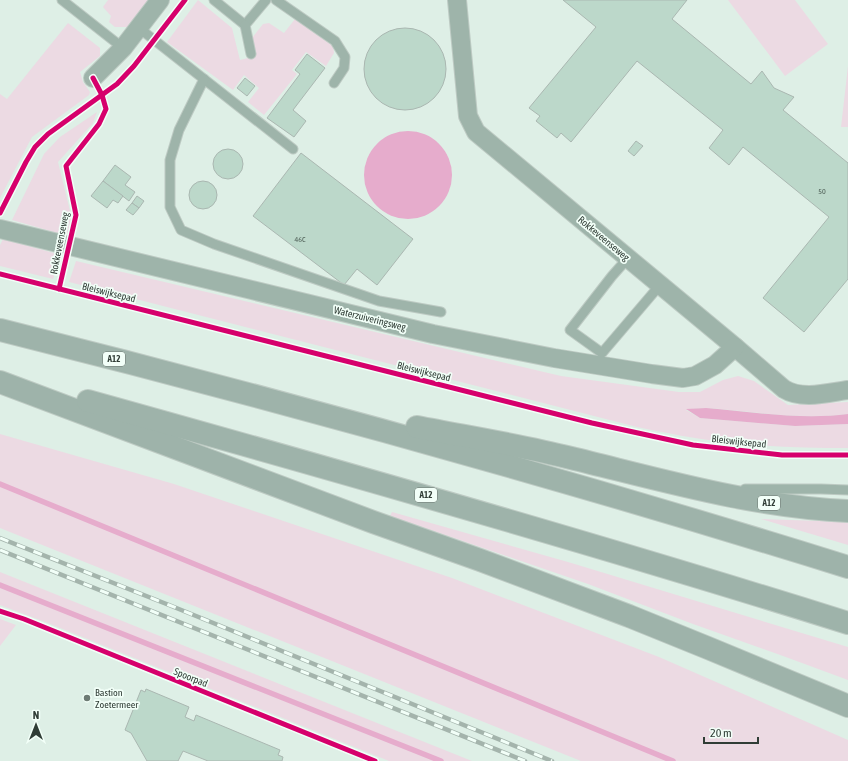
<svg xmlns="http://www.w3.org/2000/svg" width="848" height="761" font-family="'Asap Condensed',sans-serif">
<style>
.green{fill:#ecdae3}
.water{fill:#e6accc}
.lines{fill:none;stroke-linecap:round;stroke-linejoin:round}
.stream{stroke:#e6accc;stroke-width:5.5}
.building{fill:#bcd8ca;stroke:#aab7b1}
.service-casing{stroke:#bdcac3;stroke-width:11}
.minor-casing{stroke:#bdcac3;stroke-width:20}
.motorway-casing{stroke:#bdcac3;stroke-width:24}
.service{stroke:#9eb4aa;stroke-width:9}
.minor{stroke:#9eb4aa;stroke-width:18}
.motorway{stroke:#9eb3aa;stroke-width:22}
.rail-casing{stroke:#a4b4ac;stroke-width:4.5}
.rail{stroke:#f2fff8;stroke-width:3;stroke-dasharray:9;stroke-linecap:butt}
.cycleway-casing{stroke:#f2fff8;stroke-width:8}
.cycleway{stroke:#d6006c;stroke-width:5}
.poi-dot{fill:#6d7b74;stroke:#f2fff8;stroke-width:1.5}
.labels{text-anchor:middle;stroke-width:3.5;stroke-linejoin:round;paint-order:stroke}
.number-label{font-size:8px;fill:#53645b}
.shield{fill:#f2fff8;stroke:#6a7770;stroke-width:1}
.shield-label{font-size:9px;font-weight:bold;fill:#303d36}
.street-label{font-size:10px;fill:#303d36;stroke:#f2fff8}
.poi-label{font-size:10px;fill:#303d36;stroke:#f2fff8;text-anchor:start}
</style>
<rect width="100%" height="100%" fill="#deefe6"/>
<g class="green">
<polygon points="108,0 149,0 127,27 115,27 109,22 111,16 103,7"/>
<polygon points="198,0 232,28 240,60 256,56 252,38 263,24 269,23 284,33 295,19 333,46 334,53 326,66 306,52 292,70 297,74 264,115 248,102 259,88 244,75 233,90 167,42"/>
<polygon points="728,0 795,0 828,44 785,76"/>
<polygon points="68,23 100,48 100,56 80,72 83,82 90,92 89,95 32,137 0,198 0,94 7,99"/>
<polygon points="848,66 848,127 841,127"/>
<polygon points="97,112 93,123 58,162 71,215 68,236 12,220 44,154 60,137"/>
<polygon points="3,239 61,255 53,279 0,266 0,245"/>
<path d="M76,261L561,376L679,392H700L723,380L738,376L754,381L788,405L848,402V414C813,419 776,415 741,411C723,410 704,406 686,410L700,418L795,426L848,424V448C807,448 766,447 725,442C696,439 666,433 637,427L69,282Z"/>
<polygon points="0,434 174,484 452,578 659,657 848,740 848,761 581,761 0,528"/>
<polygon points="392,512 568,562 848,647 848,680 783,656 693,624 588,584 390,516"/>
<polygon points="761,519 848,522 848,545"/>
<polygon points="0,572 472,761 389,761 48,623 0,605"/>
<polygon points="0,619 16,625 0,646"/>
</g>
<g class="water">
<circle cx="408" cy="175" r="44"/>
<path d="M706,408C752,412 802,420 848,414V424L795,426L700,418L686,409Z"/>
</g>
<g class="lines">
<g class="stream">
<polyline points="0,484 673,761"/>
<polyline points="0,585 441,761"/>
</g>
</g>
<g class="building">
<polygon points="563,0 687,0 672,19 751,84 762,71 774,88 794,97 783,110 848,163 848,279 804,332 763,298 829,217 743,147 729,165 709,148 723,130 637,61 571,142 561,133 557,138 536,121 540,116 529,108 596,27"/>
<circle cx="405" cy="69" r="41"/>
<polygon points="307,54 325,68 293,110 306,121 294,137 267,118 300,74 295,70"/>
<polygon points="245,78 255,86 247,96 237,88"/>
<polygon points="636,141 643,146 634,156 628,151"/>
<circle cx="228" cy="164" r="15"/>
<polygon points="301,153 413,239 377,285 357,269 344,285 253,216"/>
<polygon points="115,165 131,177 125,185 135,192 129,201 103,181"/>
<circle cx="203" cy="195" r="14"/>
<polygon points="103,181 123,196 118,203 113,200 107,208 91,196"/>
<polygon points="137,196 144,201 139,208 132,203"/>
<polygon points="132,203 139,208 133,215 126,210"/>
<polygon points="146,689 189,707 185,717 194,721 196,715 280,750 278,755 283,757 282,761 208,761 183,751 178,761 147,761 131,733 125,730 141,690 145,692"/>
</g>
<g class="lines">
<defs>
<g id="service">
<polyline points="62,0 123,48"/>
<polyline points="214,0 245,25 266,0"/>
<polyline points="276,0 335,41 345,57 344,68 334,83"/>
<polyline points="245,25 251,54"/>
<polyline points="139,28 293,149"/>
<polyline points="204,79 179,130 170,160 170,207 181,230 214,244 379,301 441,312"/>
<polyline points="628,258 612,276 570,330 602,353 660,285"/>
<polyline points="745,489 821,489 848,490"/>
</g>
<g id="minor">
<path d="M457,0L468,116L476,132L735,347L784,389C802,400 827,393 848,390"/>
<polyline points="93,78 123,48 160,0"/>
<polyline points="0,229 433,334 554,358 652,374 683,378 695,376 715,365 735,347"/>
</g>
<g id="motorway">
<path d="M0,330C285,401 568,480 848,567"/>
<polyline points="0,382 373,522 480,560 629,616 708,648 848,706"/>
<path d="M88,401C343,472 596,544 848,623"/>
<path d="M417,427C468,437 520,445 571,458C662,480 754,507 848,511"/>
</g>
</defs>
<use href="#service" class="service-casing"/>
<use href="#minor" class="minor-casing"/>
<use href="#motorway" class="motorway-casing"/>
<use href="#service" class="service"/>
<use href="#minor" class="minor"/>
<use href="#motorway" class="motorway"/>
<defs>
<g id="rail">
<polyline points="0,538 169,605 552,761"/>
<polyline points="0,550 525,761"/>
</g>
</defs>
<use href="#rail" class="rail-casing"/>
<use href="#rail" class="rail"/>
<defs>
<g id="cycleway">
<polyline points="0,213 26,162 35,147 48,134 117,84 134,66 185,0"/>
<polyline points="0,274 592,423 693,445 782,455 848,455"/>
<polyline points="59,289 76,215 66,166 99,124 106,109 102,95 93,78"/>
<polyline points="0,611 24,619 375,761"/>
</g>
</defs>
<use href="#cycleway" class="cycleway-casing"/>
<use href="#cycleway" class="cycleway"/>
</g>
<circle class="poi-dot" cx="87" cy="698" r="4"/>
<g class="labels">
<g class="number-label">
<text x="822" y="194">50</text>
<text x="300" y="242">46C</text>
</g>
<g class="shield">
<rect x="103" y="352" width="22" height="14" rx="3"/>
<rect x="415" y="488" width="22" height="14" rx="3"/>
<rect x="758" y="496" width="22" height="14" rx="3"/>
</g>
<g class="shield-label">
<text x="114" y="362">A12</text>
<text x="426" y="498">A12</text>
<text x="769" y="506">A12</text>
</g>
<g class="street-label">
<text transform="translate(604 238) rotate(40)" y="4">Rokkeveenseweg</text>
<text transform="translate(59 243) rotate(-79)" y="4">Rokkeveenseweg</text>
<text transform="translate(109 292) rotate(14)" y="4">Bleiswijksepad</text>
<text transform="translate(370 318) rotate(14)" y="4">Waterzuiveringsweg</text>
<text transform="translate(424 371) rotate(14)" y="4">Bleiswijksepad</text>
<text transform="translate(739 441) rotate(6)" y="4">Bleiswijksepad</text>
<text transform="translate(191 677) rotate(22)" y="4">Spoorpad</text>
</g>
<g class="poi-label">
<text x="95" y="696">Bastion<tspan x="95" dy="12">Zoetermeer</tspan></text>
</g>
</g>
<g transform="translate(36 725)" stroke="#f2fff8" stroke-width="3" paint-order="stroke">
<path d="M0-3L7 15L0 10L-7 15Z" fill="#303d36"/>
<text y="-6" font-size="11" font-weight="bold" text-anchor="middle" fill="#303d36">N</text>
</g>
<path d="M704 737v6h54v-6" fill="none" stroke="#303d36" stroke-width="2"/>
<text x="710" y="737" font-size="12" fill="#303d36" stroke="#f2fff8" stroke-width="3" paint-order="stroke">20 m</text>
</svg>
